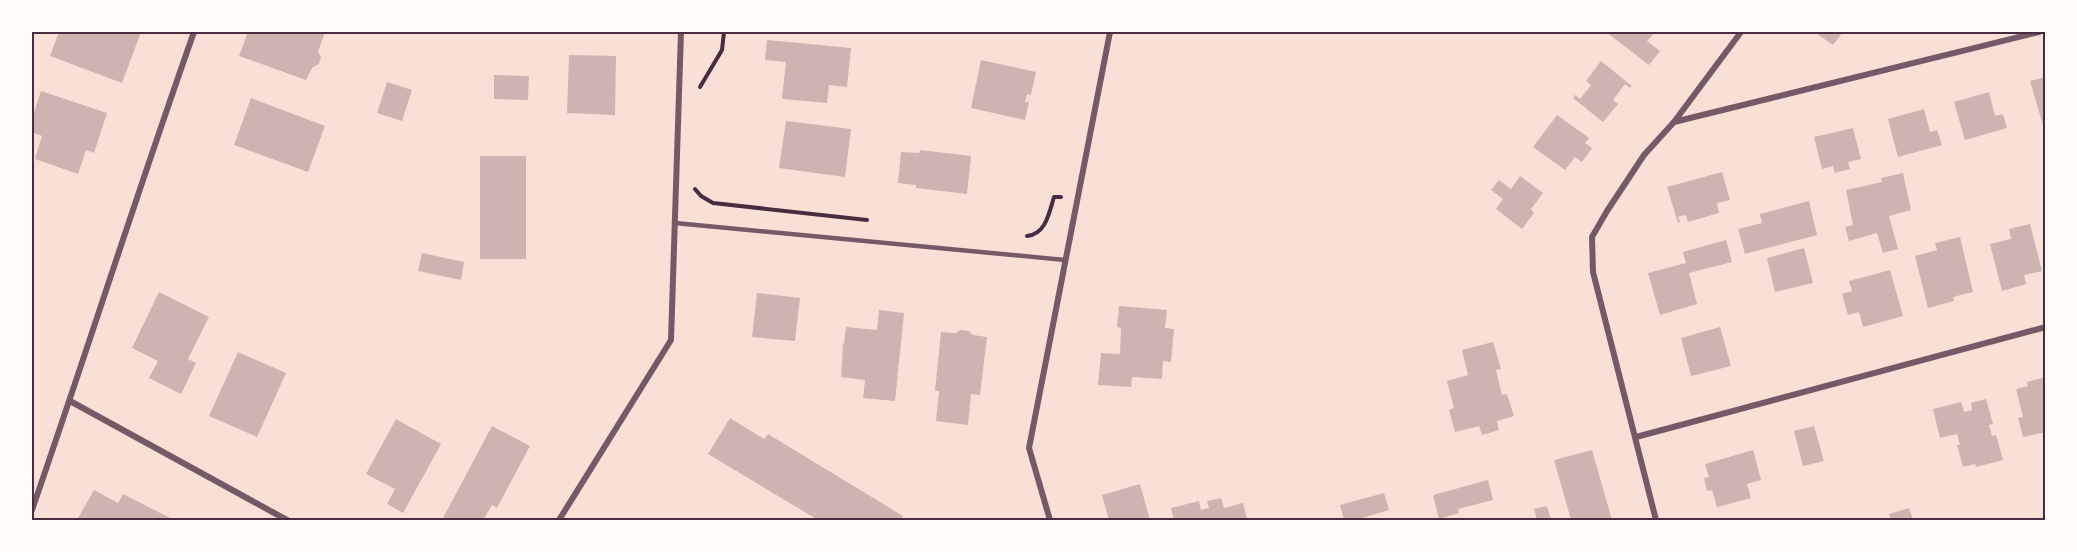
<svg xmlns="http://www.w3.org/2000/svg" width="2077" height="552" font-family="Poppins,sans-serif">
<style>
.building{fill:#ccb4b1}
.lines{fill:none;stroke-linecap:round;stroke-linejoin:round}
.path{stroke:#4a2c40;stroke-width:4}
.service{stroke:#755966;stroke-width:4.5}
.minor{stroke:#755966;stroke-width:6}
.neatline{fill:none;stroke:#4a2c40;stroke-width:2}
</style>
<rect width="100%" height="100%" fill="#f7e1d7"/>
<g class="building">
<polygon points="59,32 141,32 122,83 50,56"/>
<polygon points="248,32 325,32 318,52 321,57 319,64 312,68 306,80 239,56"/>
<polygon points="1606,32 1655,32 1647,41 1660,51 1649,65"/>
<polygon points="1814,32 1843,32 1833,45"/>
<polygon points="767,40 851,48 847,87 829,85 827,103 782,99 786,62 765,60"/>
<polygon points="569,55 616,56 615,115 567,113"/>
<polygon points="981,60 1036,72 1031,95 1027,94 1025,102 1029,102 1025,120 971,108"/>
<polygon points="1601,61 1632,86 1630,88 1625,84 1613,100 1618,104 1603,122 1573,98 1575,95 1580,99 1591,85 1586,81"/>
<polygon points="494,75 529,76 528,100 494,99"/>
<polygon points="2046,77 2046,132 2045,132 2030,81"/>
<polygon points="387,82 412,90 402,121 377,113"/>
<polygon points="41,91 107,113 94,153 86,150 78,174 35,159 42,136 32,132 32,119"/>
<polygon points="1989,92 1995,116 2003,114 2007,128 1965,140 1954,102"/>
<polygon points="251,98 325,126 308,172 234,145"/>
<polygon points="1924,109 1930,132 1937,130 1942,145 1898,157 1888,119"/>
<polygon points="1557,115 1589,138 1585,143 1592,148 1582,162 1575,157 1565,170 1533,147"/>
<polygon points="786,121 851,129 845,177 779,168"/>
<polygon points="1853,128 1861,159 1848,162 1850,169 1835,173 1833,166 1822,169 1814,137"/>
<polygon points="920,150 971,156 967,194 916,188 916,185 898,183 901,152 919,153"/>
<rect x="480" y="156" width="46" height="103"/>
<polygon points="1722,172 1730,200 1717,203 1719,213 1688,222 1686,215 1678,217 1680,222 1678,223 1667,187"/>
<polygon points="1903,173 1911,210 1889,216 1898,249 1883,253 1877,233 1849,241 1845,227 1853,225 1846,190 1882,182 1881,178"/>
<polygon points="1520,176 1543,193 1531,209 1534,213 1522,229 1496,209 1503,199 1491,190 1499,180 1511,189"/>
<polygon points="1809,201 1817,235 1745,254 1738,229 1762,223 1760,214"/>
<polygon points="2030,224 2042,271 2024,275 2026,284 2002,291 1990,244 2011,239 2009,229"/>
<polygon points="1960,237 1973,292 1953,297 1954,301 1928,308 1915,256 1937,250 1935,243"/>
<polygon points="1726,240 1732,262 1689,273 1697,304 1660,315 1648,273 1686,263 1683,252"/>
<polygon points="1804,248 1813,283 1775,292 1767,258"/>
<polygon points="422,253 464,262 461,280 418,271"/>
<polygon points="1890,270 1903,316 1863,327 1859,312 1848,315 1842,294 1852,291 1849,281"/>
<polygon points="159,292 209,317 188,359 196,363 181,394 149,378 158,361 132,348"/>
<polygon points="757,293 800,298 795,341 752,337"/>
<polygon points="1119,306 1167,310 1165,328 1174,329 1171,362 1163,361 1162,379 1132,377 1131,387 1098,385 1101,353 1120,354 1121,328 1117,327"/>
<polygon points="879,310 904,313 895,401 863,398 865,380 841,377 843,343 844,344 846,327 877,330"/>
<polygon points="1720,327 1731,366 1691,376 1681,338"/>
<polygon points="960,330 969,331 973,335 987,337 980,395 971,394 968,425 936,421 939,391 935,391 941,332 956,333"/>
<polygon points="1493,342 1501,369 1496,370 1502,395 1507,394 1514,416 1497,421 1499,430 1482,435 1479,426 1455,432 1449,410 1454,408 1447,381 1468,375 1462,350"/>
<polygon points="238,352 286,373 257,437 209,416"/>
<polygon points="2046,377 2046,432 2023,437 2018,418 2023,417 2016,389 2028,386 2027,382"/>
<polygon points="1986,399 1993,424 1989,425 1992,436 1996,435 2003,460 1976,467 1975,464 1963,467 1957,445 1960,445 1957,434 1940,438 1933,409 1961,402 1964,412 1972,410 1971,403"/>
<polygon points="730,418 764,439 768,434 903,516 900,520 818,520 708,454"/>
<polygon points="396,419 441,444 403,513 387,504 395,489 366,474"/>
<polygon points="492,426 530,446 497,508 492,505 483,520 442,520"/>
<polygon points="1814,426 1824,461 1803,466 1794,431"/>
<polygon points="1592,450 1612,520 1571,520 1554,460"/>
<polygon points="1753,450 1761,480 1747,484 1751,498 1717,507 1712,490 1707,491 1704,478 1709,477 1705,464"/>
<polygon points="1488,480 1493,500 1458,509 1459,513 1439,519 1433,495"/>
<polygon points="1140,484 1150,520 1109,520 1102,495"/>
<polygon points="94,490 118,503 123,494 174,520 77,520"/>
<polygon points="1384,493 1389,510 1362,518 1363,520 1344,520 1340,505"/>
<polygon points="1221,498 1224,508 1243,503 1247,519 1174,520 1171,508 1199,501 1201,510 1209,508 1207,501"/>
<polygon points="1547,506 1551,520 1537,520 1534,509"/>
<polygon points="1909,508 1913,520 1891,520 1889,514"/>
</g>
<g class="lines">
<g class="path">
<polyline points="700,87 722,50 724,32"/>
<polyline points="695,189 701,196 713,203 867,220"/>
<path d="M1027,236C1046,234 1049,213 1054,197H1061"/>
</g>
<polyline class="service" points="675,223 1065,260"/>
<g class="minor">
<polyline points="1674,122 2039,32"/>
<polyline points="70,401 287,520"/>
<polyline points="1636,437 2046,327"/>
<path d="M32,510C87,351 138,190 194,32"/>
<polyline points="559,520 671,340 681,32"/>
<polyline points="1050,520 1029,448 1110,32"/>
<polyline points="1656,520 1593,272 1592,237 1607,211 1644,155 1674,122 1741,32"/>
</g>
</g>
<rect width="2077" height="552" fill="none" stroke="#fffaf5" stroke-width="66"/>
<rect x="33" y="33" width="2011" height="486" class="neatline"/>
</svg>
